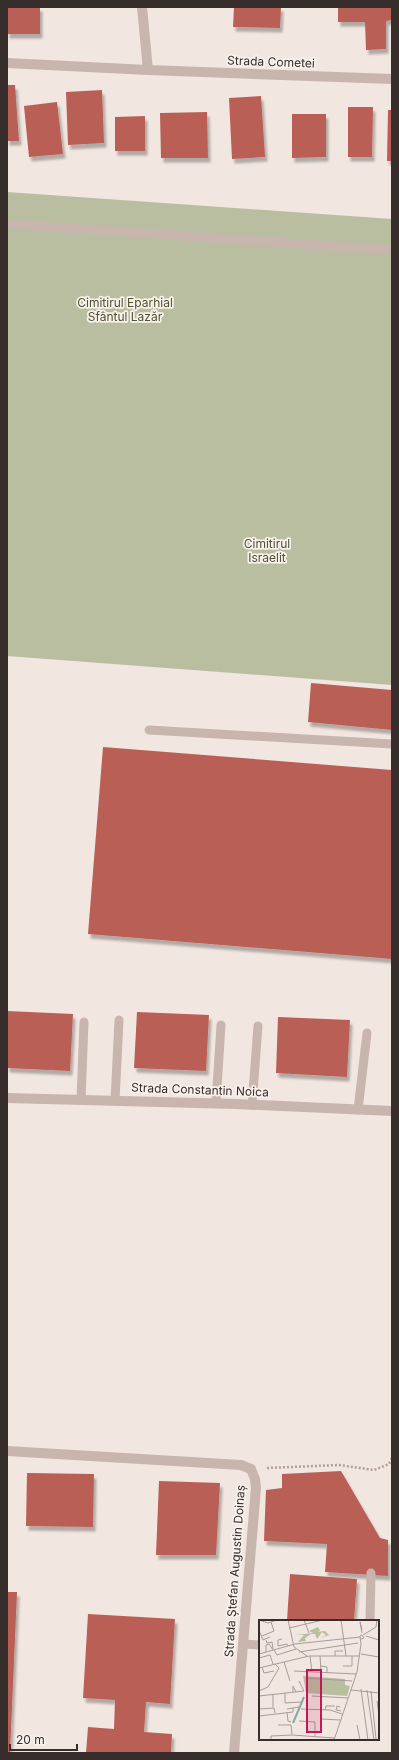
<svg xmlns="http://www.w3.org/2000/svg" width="399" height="1760" font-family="Inter,sans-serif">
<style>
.green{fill:#b9bea1}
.building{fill:#b95f56;filter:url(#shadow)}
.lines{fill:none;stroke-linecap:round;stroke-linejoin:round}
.path{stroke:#b39f97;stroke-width:2.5;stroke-dasharray:2 2;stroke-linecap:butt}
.lane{stroke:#c8b5ad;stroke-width:9}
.street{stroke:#c8b5ad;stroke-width:10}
.labels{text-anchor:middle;stroke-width:3.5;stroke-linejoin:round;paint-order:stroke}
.street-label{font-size:12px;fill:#372d2b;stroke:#f9f1ec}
.park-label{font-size:12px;fill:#4b5331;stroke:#f9f1ec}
.inset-river{fill:none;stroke:#82aba6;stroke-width:2}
.inset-road{fill:none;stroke:#a79c98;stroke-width:1}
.view{fill:#c2185b;fill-opacity:0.15;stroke:#c2185b;stroke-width:2}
.inset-edge{fill:none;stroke:#372d2b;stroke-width:2}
</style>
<defs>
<filter id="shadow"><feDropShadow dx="2.5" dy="4.5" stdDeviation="1" flood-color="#0004"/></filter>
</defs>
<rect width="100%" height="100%" fill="#f1e6e0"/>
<polygon class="green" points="7,192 392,219 392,685 7,656"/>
<g class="building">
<rect x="7" y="7" width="33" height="27"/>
<polygon points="234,7 281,7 280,28 233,27"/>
<polygon points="338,7 392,7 392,20 386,21 386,49 366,50 365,22 338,22"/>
<polygon points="7,85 15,85 19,141 7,141"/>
<polygon points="102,90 104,143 68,145 66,92"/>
<polygon points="261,96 265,157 232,159 229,98"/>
<polygon points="57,102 63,154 29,157 24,106"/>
<polygon points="348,107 373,107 372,157 348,157"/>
<polygon points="388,110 392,110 392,161 387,161"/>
<polygon points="207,112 208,158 161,158 160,113"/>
<polygon points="292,114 326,114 326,157 292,158"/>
<polygon points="145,116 145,151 115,151 115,117"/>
<polygon points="311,683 392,690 392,730 308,722"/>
<polygon points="103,747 392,770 392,959 88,934"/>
<polygon points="7,1011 73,1014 70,1071 7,1068"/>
<polygon points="137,1012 209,1015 206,1071 134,1068"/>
<polygon points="278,1017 350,1020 347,1077 276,1073"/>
<polygon points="341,1471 380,1538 388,1540 388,1576 325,1572 327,1544 264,1541 266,1490 282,1488 282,1474"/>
<polygon points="27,1473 94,1474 93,1527 26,1526"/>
<polygon points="159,1481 220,1483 216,1555 156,1555"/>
<polygon points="290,1574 357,1579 354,1621 287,1621"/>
<polygon points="7,1592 17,1592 10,1753 7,1753"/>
<polygon points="88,1614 175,1619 170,1704 146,1702 144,1732 172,1734 171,1753 86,1753 88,1727 114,1729 115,1700 83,1698"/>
</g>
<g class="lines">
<polyline class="path" points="267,1468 339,1465 374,1470 389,1464 392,1458"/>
<g class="lane">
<polyline points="7,224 392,250"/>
<polyline points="149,730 392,744"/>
<polyline points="81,1100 84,1022"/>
<polyline points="115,1101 119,1020"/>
<polyline points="216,1103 221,1025"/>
<polyline points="252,1105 258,1026"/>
<polyline points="358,1110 367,1033"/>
<polyline points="370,1621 371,1573"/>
<polyline points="243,1644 260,1645"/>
</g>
<g class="street">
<polyline points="142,7 148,70"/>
<polyline points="7,63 148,70 392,79"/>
<polyline points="7,1098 236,1104 392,1111"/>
<polyline points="7,1451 241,1465 251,1469 255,1479 256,1488 234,1753"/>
</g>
</g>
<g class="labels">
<g class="street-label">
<text transform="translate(271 62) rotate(2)" y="4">Strada Cometei</text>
<text transform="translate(200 1090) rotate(2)" y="4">Strada Constantin Noica</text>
<text transform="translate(235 1571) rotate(-86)" y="4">Strada Ștefan Augustin Doinaș</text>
</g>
<g class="park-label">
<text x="125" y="307">Cimitirul Eparhial<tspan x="125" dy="14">Sfântul Lazăr</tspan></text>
<text x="267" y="548">Cimitirul<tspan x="267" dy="14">Israelit</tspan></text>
</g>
</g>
<g transform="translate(259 1620)">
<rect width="120" height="120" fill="#f1e6e0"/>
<path d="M59,7L61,11L57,12L66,11L70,15L61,18L67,15L63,12L58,19L56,14H52L46,18L47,21L39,22L45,15H36L54,13L50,11ZM44,56L86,59V65L91,66L88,76L47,73Z" fill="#b9bea1"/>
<path class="inset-river" d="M34,103L45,77"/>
<path class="inset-road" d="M0,0L9,3L18,0M29,0L35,27L48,36M45,0L50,13M82,0L87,36M30,8L64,0M0,10L4,20L11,17M103,10L101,2L103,13M104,15L117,7L118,0M3,16L15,11L12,2M107,16L120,20M23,19L19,20V26L28,24L29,26M7,20L8,23L13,22L14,29M15,30L18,35L37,29M7,32V25L10,24L14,30M40,32L99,23M0,34L36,24L101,17M102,34L120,37M51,36L53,52M61,36L62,52M76,36V31H84M0,38L11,35L14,44M25,42L31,61M62,46L68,47V53M84,46H93V36M3,47L5,53L15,51M0,48L50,36H101M35,51L97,54M47,58L93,61M102,69L109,120M92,70L120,73M108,70L115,120M0,71L9,67L20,48L16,44M112,71L117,119M34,72V66L37,72M26,73V83L42,82M14,74V87M0,76L45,71L40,61M53,76L89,78M118,81L120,96M81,87L78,86L77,90L82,91M0,89L15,88L16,93M28,89L40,87M42,89L71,90L83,94M66,90L67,86H76M28,92L29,101L32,102M0,96L34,92V88M63,99L81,100M40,101L56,102V116M19,105H32L33,114M98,105L101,120M33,115L75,118M12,120V116L33,115M75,120L98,52L102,24L101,16L103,15L105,18L102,19"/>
<path class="view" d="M48,50H62V112H48Z"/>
<rect width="120" height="120" class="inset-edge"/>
</g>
<rect width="399" height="1760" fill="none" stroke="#372d2b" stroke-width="16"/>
<path d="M10 1744v6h67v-6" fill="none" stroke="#372d2b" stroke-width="2"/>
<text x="16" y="1744" font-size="12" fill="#372d2b" stroke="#f9f1ec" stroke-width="3" paint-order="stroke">20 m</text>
</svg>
